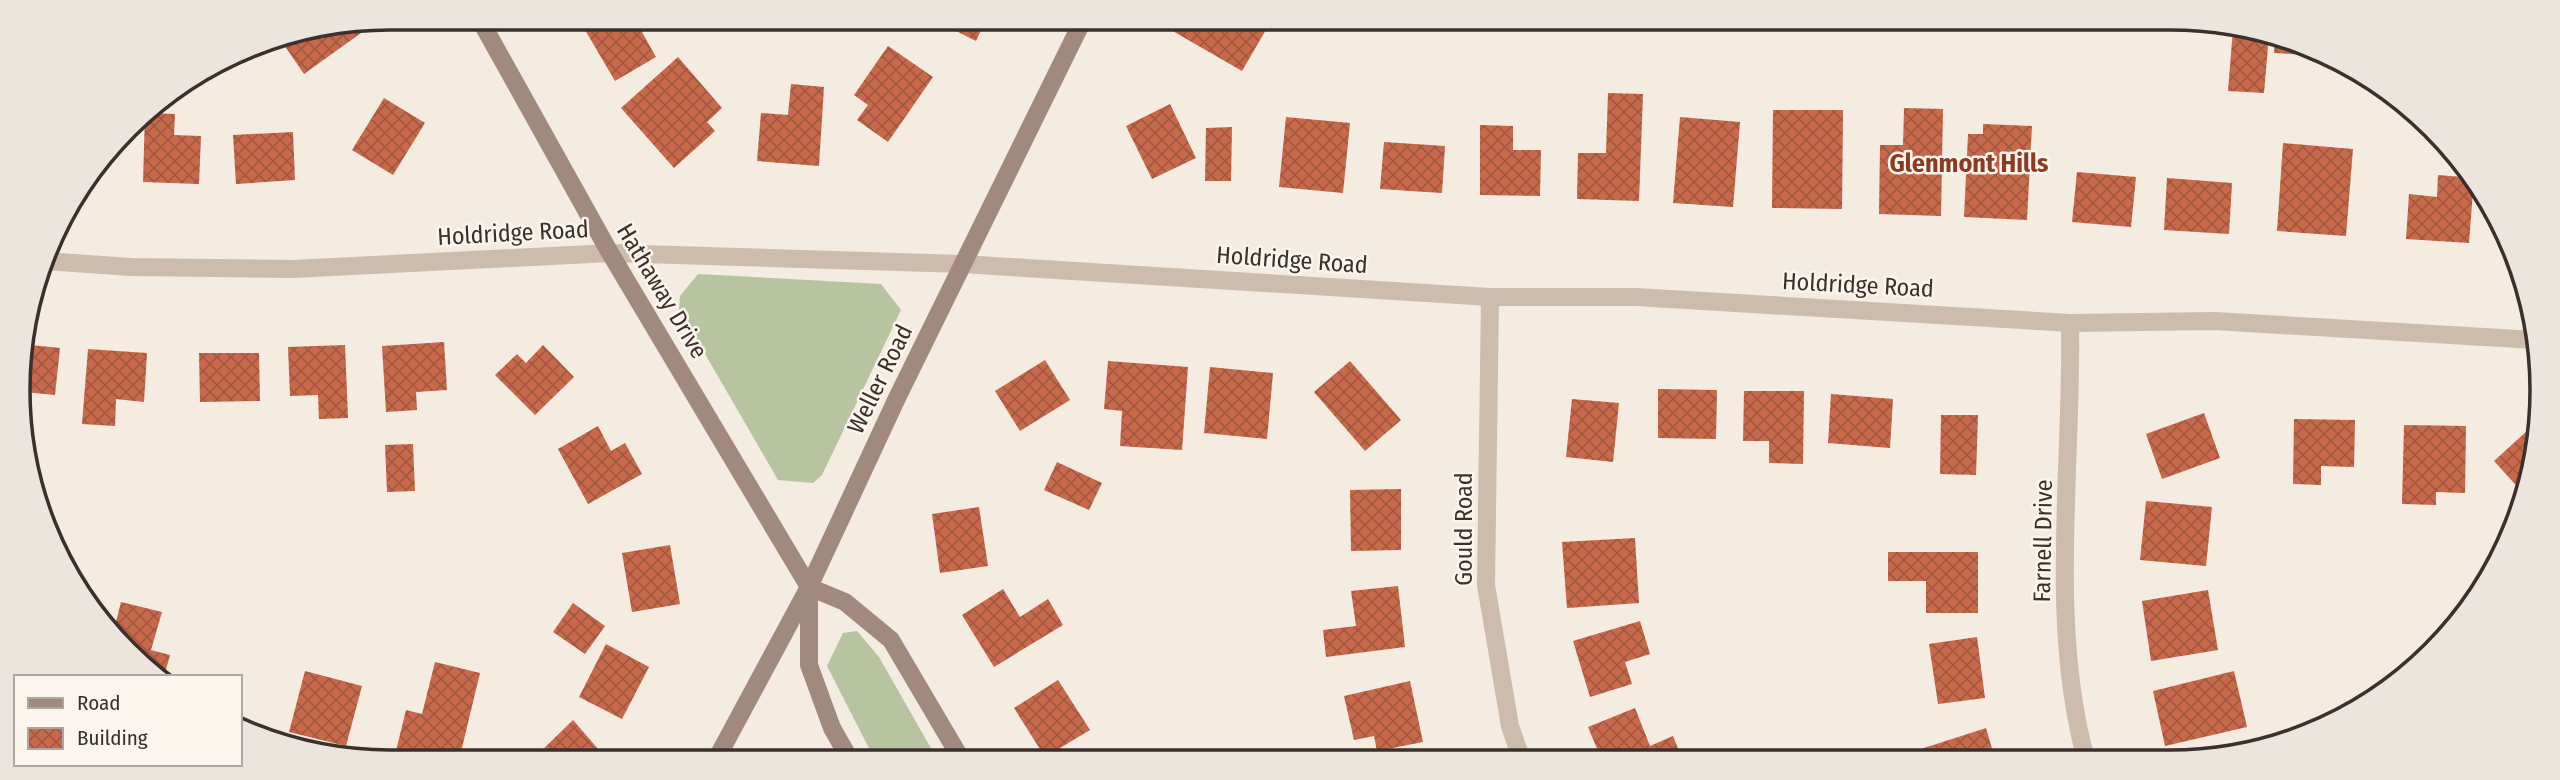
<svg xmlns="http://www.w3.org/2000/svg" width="2560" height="780" font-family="'Fira Sans Condensed',sans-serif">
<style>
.grass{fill:#b8c4a0}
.building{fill:url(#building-cross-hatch)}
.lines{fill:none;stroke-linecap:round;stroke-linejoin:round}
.street{stroke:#cdbbac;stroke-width:18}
.secondary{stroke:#a18a7d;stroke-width:18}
.labels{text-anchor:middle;stroke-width:5;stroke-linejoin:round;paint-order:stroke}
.street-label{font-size:24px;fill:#3b302b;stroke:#fbf5ee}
.neighbourhood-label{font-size:26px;font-weight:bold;fill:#8c3b22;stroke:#fbf5ee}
.rim{fill:none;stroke:#3b302b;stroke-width:3.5}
</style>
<defs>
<pattern id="building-cross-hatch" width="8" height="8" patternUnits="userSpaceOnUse" patternTransform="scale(1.75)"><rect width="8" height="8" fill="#c8694b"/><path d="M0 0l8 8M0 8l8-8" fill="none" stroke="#a4573f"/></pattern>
</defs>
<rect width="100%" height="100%" fill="#f4ebe1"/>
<g class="grass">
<polygon points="698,274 881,284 901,310 822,475 813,483 778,480 679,309 680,296"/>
<polygon points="857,631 879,657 936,757 873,756 827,666 843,633"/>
</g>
<g class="building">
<polygon points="578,18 665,19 642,32 656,57 615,81"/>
<polygon points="934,20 986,20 976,41"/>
<polygon points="1167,21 1271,21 1242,71 1164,26"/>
<polygon points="355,25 361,33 304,74 280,39"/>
<polygon points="2233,29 2257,31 2269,35 2264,93 2228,91"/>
<polygon points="2275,38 2308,52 2307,55 2274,53"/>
<polygon points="888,46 933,77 888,142 857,120 868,105 854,95"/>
<polygon points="678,57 722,108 707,122 715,131 674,168 621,108"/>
<polygon points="791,84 824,87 819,166 757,161 761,113 788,115"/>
<polygon points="1608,93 1643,94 1639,201 1577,199 1578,153 1606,153"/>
<polygon points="384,98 425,123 393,175 352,150"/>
<polygon points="1170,104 1196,158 1152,179 1126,126"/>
<polygon points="1904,108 1943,109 1941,216 1879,214 1880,145 1903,145"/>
<polygon points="1773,110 1843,110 1842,209 1772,208"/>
<polygon points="145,113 175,114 174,135 201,136 199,184 143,182"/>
<polygon points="1286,117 1350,123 1343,193 1279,187"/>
<polygon points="1680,117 1740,122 1733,207 1673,203"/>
<polygon points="1983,124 2032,126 2027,220 1964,217 1968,134 1983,134"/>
<polygon points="1480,125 1513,126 1513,150 1541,150 1540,196 1480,195"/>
<polygon points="1232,127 1231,181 1205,181 1206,128"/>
<polygon points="293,132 295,180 236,184 233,135"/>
<polygon points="1384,142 1445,146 1442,193 1380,189"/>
<polygon points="2283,143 2353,149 2346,236 2277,231"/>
<polygon points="2077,172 2136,177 2131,227 2072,222"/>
<polygon points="2438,175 2474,178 2469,243 2406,239 2409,194 2437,197"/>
<polygon points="2167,178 2232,183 2229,234 2164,230"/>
<polygon points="444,342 447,390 416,392 417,410 386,412 382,346"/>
<polygon points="21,344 60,348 55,395 24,392"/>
<polygon points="345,345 348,418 319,419 318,395 290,396 288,347"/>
<polygon points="543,345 574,377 535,415 495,375 517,354 526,363"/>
<polygon points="88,349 147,353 144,402 116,399 115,426 82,424"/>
<polygon points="199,353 259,353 260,401 200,402"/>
<polygon points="1045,360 1070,400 1020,431 995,391"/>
<polygon points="1108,361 1188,367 1182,450 1120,446 1122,411 1104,409"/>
<polygon points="1350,361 1401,420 1365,451 1314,392"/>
<polygon points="1210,367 1273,373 1267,439 1204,433"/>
<polygon points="1658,389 1717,390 1716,439 1658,438"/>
<polygon points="1744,391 1804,391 1803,464 1769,463 1769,441 1743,441"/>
<polygon points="1831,394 1893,399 1890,448 1828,443"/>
<polygon points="1572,399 1619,403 1613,462 1566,457"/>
<polygon points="2204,413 2220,458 2162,479 2146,434"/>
<polygon points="1941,415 1978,415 1976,475 1940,474"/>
<polygon points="2294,419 2355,420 2354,467 2321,466 2321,485 2293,484"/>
<polygon points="2404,425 2466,426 2465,493 2436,492 2436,505 2402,504"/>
<polygon points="598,426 611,451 625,443 642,474 588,504 558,449"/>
<polygon points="2528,430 2535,438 2535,463 2524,494 2494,461"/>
<polygon points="413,444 415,491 387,492 385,445"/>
<polygon points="1057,462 1102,483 1089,510 1044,490"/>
<polygon points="1401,489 1401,550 1351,551 1350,490"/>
<polygon points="2146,501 2212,507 2206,566 2140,560"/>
<polygon points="979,507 988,566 940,573 932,514"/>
<polygon points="1635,538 1639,603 1567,608 1562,542"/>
<polygon points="670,545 680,604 632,612 622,553"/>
<polygon points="1888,552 1978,552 1978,613 1926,613 1926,581 1888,581"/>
<polygon points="1398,586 1405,647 1326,657 1323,630 1356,626 1351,591"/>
<polygon points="1003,589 1020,617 1048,599 1063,625 994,667 962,615"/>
<polygon points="2208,590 2218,650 2151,661 2142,601"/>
<polygon points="121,602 162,612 151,650 170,655 164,677 160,677 114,630"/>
<polygon points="573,603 605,626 585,654 553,632"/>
<polygon points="1640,621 1650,654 1625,662 1632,684 1590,697 1573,641"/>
<polygon points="1977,637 1985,698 1938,704 1929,644"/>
<polygon points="606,644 649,667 622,719 579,697"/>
<polygon points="435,662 480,673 460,756 395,755 406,710 422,714"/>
<polygon points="305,671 362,686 346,746 289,732"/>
<polygon points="2234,671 2247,727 2165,746 2153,691"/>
<polygon points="1058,680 1090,730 1045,757 1014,708"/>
<polygon points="1410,681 1423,742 1377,751 1374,736 1354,740 1344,696"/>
<polygon points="1635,708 1650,746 1673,736 1682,758 1601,758 1588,727"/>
<polygon points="573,720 604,756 536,756"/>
<polygon points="1986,728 1995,759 1925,759 1921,749"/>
</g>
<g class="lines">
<g class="street">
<polyline points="45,261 131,267 293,269 610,253 962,264 1490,297 1636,297 2070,323 2214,321 2535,340"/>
<polyline points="1490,297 1486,585 1510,726 1521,758"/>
<path d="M2070,323C2073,463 2048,623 2086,759"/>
</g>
<g class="secondary">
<polyline points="479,18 610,253 809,587 809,665 832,728 848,756"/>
<polyline points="809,587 845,602 891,640 960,757"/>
<polyline points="718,756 809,587 897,398 1083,20"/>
</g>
</g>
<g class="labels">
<g class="street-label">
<text transform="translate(513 233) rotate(-3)" y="8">Holdridge Road</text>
<text transform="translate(1292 260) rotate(4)" y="8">Holdridge Road</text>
<text transform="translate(1858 285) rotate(3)" y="8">Holdridge Road</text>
<text transform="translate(662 291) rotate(59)" y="8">Hathaway Drive</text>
<text transform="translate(880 379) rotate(-64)" y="8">Weller Road</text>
<text transform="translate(1464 529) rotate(-90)" y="8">Gould Road</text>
<text transform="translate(2043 541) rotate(-89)" y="8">Farnell Drive</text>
</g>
<g class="neighbourhood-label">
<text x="1969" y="172">Glenmont Hills</text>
</g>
</g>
<path d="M0 0H2560V780H0ZM390 30H2170A360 360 0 0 1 2530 390V390A360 360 0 0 1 2170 750H390A360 360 0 0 1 30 390V390A360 360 0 0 1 390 30Z" fill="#ece5de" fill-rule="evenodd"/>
<path class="rim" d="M390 30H2170A360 360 0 0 1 2530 390V390A360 360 0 0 1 2170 750H390A360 360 0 0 1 30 390V390A360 360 0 0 1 390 30Z"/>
<rect x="14" y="675" width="228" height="91" fill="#fbf5ee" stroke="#aea6a0" stroke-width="2"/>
<rect x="28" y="698" width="35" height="10" fill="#a18a7d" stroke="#aea6a0" stroke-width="2"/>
<text x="77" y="710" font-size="21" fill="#3b302b">Road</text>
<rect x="28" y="728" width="35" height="21" fill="url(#building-cross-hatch)" stroke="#aea6a0" stroke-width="2"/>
<text x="77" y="745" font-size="21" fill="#3b302b">Building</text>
</svg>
